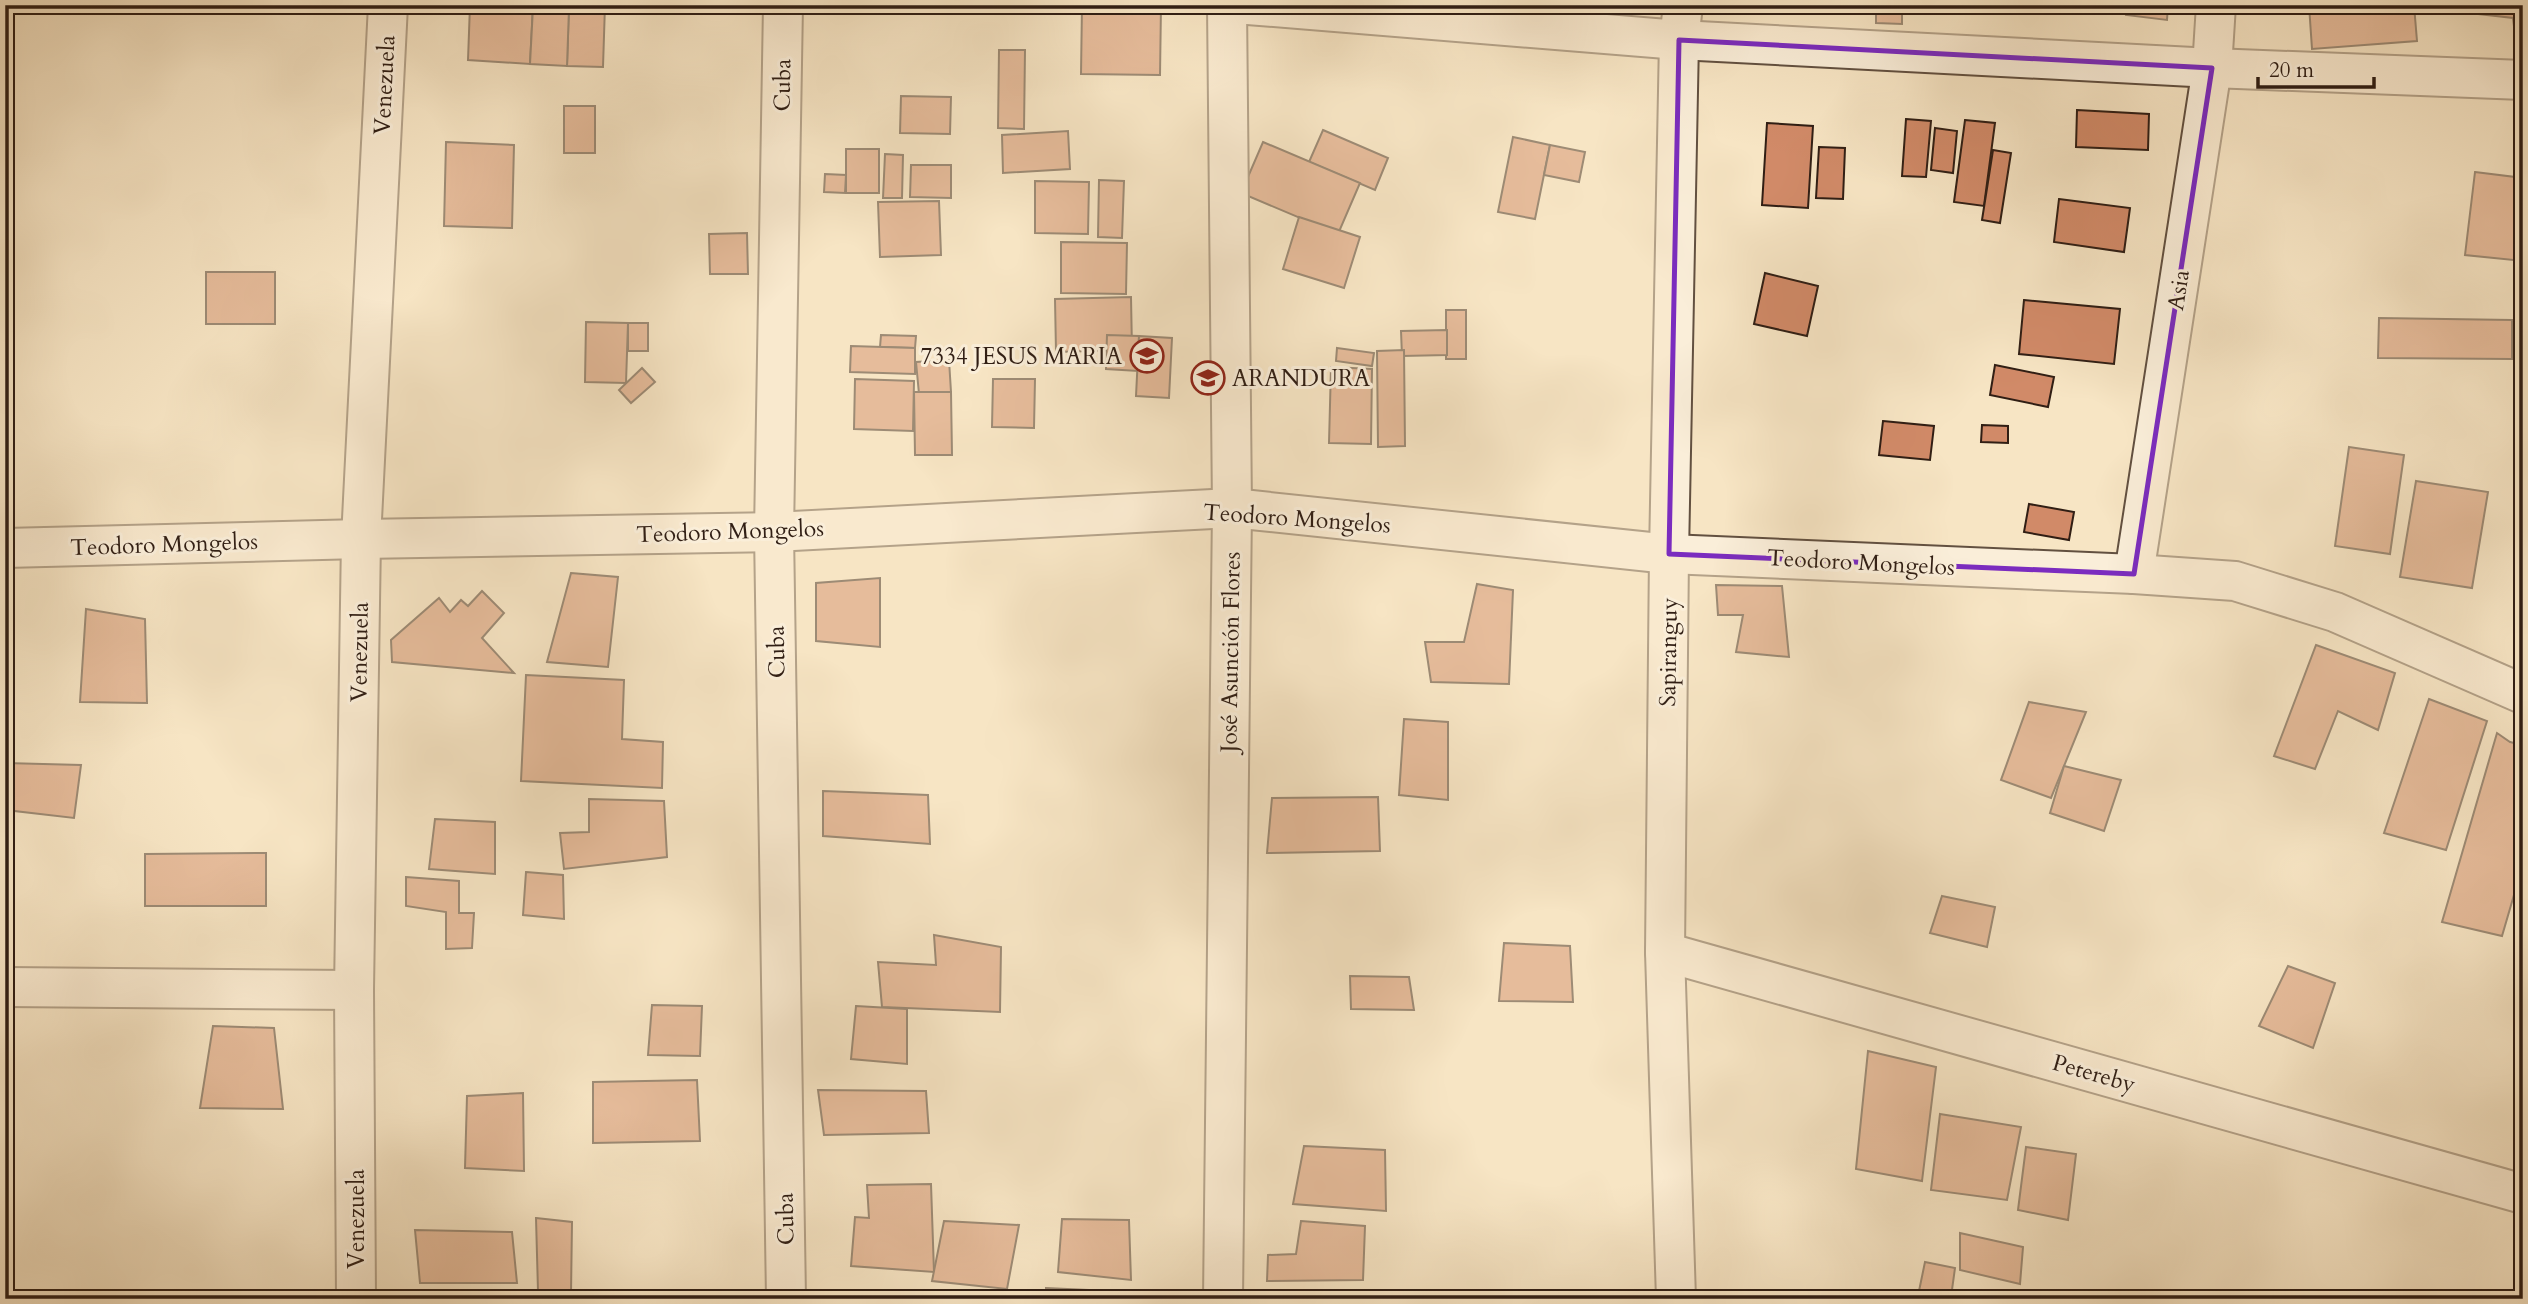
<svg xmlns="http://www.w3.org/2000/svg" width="2528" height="1304" font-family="Cardo,serif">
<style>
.building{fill:#d18a68;stroke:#301e14;stroke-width:2}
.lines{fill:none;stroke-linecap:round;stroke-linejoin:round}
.minor-casing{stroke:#625040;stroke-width:42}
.tertiary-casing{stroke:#625040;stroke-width:42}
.minor{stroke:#faeed9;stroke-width:38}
.tertiary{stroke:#faeed9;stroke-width:38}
.marked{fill:none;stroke:#7b2cbf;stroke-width:5;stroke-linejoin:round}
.labels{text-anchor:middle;stroke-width:6;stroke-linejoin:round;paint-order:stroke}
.street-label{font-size:23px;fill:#301e14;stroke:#faeed9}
.poi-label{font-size:23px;fill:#301e14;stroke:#faeed9;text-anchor:end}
</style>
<rect width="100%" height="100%" fill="#f7e5c4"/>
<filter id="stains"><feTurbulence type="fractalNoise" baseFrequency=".00286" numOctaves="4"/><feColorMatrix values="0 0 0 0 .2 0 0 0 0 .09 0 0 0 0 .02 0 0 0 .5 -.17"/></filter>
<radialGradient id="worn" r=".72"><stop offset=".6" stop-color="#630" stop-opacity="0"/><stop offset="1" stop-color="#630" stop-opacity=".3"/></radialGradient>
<g class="building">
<polygon points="470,5 533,5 530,64 468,60"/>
<polygon points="569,5 605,5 603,67 567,66"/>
<polygon points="1082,5 1161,5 1160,75 1081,74"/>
<polygon points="1876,5 1902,5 1902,24 1876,23"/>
<polygon points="1980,5 2001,5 2001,10 1980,9"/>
<polygon points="2127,5 2168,5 2167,20 2126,15"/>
<polygon points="2309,5 2414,5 2417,41 2312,49"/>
<polygon points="2480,5 2523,5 2523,60 2518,60 2513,18 2479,14"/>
<polygon points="533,7 569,8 567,66 530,64"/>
<polygon points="999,50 1025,50 1024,129 998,128"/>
<polygon points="901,96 951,97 950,134 900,133"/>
<rect x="564" y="106" width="31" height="47"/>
<polygon points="2077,110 2149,114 2148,150 2076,147"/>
<polygon points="1906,119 1931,121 1926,177 1902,176"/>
<polygon points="1965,120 1995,123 1984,206 1954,202"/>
<polygon points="1767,123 1813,126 1808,208 1762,205"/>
<polygon points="1935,128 1957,131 1953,173 1931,170"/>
<polygon points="1323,130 1388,158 1375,190 1309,162"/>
<polygon points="1068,131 1070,169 1003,173 1002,135"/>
<polygon points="1513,137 1550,145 1535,219 1498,212"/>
<polygon points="446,142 514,145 512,228 444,226"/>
<polygon points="1263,142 1360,183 1338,234 1241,193"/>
<polygon points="1550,145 1585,152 1579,182 1544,175"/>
<polygon points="1819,147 1845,148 1843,199 1816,198"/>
<rect x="846" y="149" width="33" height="44"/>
<polygon points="1993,150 2011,153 2000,223 1982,220"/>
<polygon points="885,154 903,155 902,198 883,198"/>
<polygon points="911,165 951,165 951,198 910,197"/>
<polygon points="2475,172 2523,178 2523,261 2465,255"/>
<polygon points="825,174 846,175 845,193 824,192"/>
<polygon points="1099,180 1124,181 1122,238 1098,237"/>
<polygon points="1035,181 1089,182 1088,234 1035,233"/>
<polygon points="2059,199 2130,208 2124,252 2054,242"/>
<polygon points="939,201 941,255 880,257 878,202"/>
<polygon points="1299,217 1360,237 1344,288 1283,269"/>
<polygon points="747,233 748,274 710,274 709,234"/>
<polygon points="1061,242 1127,243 1126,294 1061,293"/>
<rect x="206" y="272" width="69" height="52"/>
<polygon points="1765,273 1818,286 1807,336 1754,324"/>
<polygon points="1131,297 1132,350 1056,352 1055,299"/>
<polygon points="2024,300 2120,309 2114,364 2019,354"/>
<rect x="1446" y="310" width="20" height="49"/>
<polygon points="2379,318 2512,320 2512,359 2378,358"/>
<polygon points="586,322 628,323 626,383 585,382"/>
<rect x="628" y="323" width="20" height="28"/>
<polygon points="1447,330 1447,355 1402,356 1401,331"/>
<polygon points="881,335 916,336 915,348 880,347"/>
<polygon points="1107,335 1139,336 1138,371 1106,369"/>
<polygon points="1139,336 1172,338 1169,398 1136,396"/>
<polygon points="851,346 915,348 915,374 850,372"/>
<polygon points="1337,348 1374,353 1372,366 1336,361"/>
<polygon points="1404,350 1405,446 1378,447 1377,351"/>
<polygon points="949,360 951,392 919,394 916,362"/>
<polygon points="1995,365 2054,377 2048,407 1990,395"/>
<polygon points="1331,367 1372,369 1371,444 1329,443"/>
<polygon points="642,368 655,382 631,403 619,390"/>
<polygon points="855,379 914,381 913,431 854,429"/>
<polygon points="993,379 1035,379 1034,428 992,427"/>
<polygon points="914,392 951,392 952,455 915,455"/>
<polygon points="1883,421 1934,426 1930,460 1879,455"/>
<polygon points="1982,425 2008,426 2008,443 1981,442"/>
<polygon points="2349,447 2404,455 2390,554 2335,546"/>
<polygon points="2416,481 2488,492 2472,588 2400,577"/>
<polygon points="2029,504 2074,512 2069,540 2024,532"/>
<polygon points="571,573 618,577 608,667 547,662"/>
<polygon points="880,578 880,647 816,641 816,583"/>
<polygon points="1477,584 1513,590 1509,684 1431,682 1425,642 1464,642"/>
<polygon points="1716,585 1782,586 1789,657 1736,652 1743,615 1718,615"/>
<polygon points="482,591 504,613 482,638 514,673 392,662 391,640 439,598 450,612 461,600 468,606"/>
<polygon points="86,609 145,619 147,703 80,702"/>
<polygon points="2316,645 2395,673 2378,730 2338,711 2315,769 2274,756"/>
<polygon points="526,675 624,680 622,739 663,742 662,788 521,781"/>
<polygon points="2429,699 2487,721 2446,850 2384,833"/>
<polygon points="2029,702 2086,712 2051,798 2001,780"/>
<polygon points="1404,719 1448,722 1448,800 1399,795"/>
<polygon points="2497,733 2510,742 2523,745 2523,864 2502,936 2442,922"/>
<polygon points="5,763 81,765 74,818 6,810"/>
<polygon points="2064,766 2121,780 2104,831 2050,813"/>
<polygon points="823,791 928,795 930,844 823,836"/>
<polygon points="1378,797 1380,851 1267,853 1272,798"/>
<polygon points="589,799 664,801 667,857 564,869 560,833 589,832"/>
<polygon points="435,819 495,822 495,874 429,869"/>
<polygon points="266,853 266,906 145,906 145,854"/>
<polygon points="526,872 563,875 564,919 523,915"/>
<polygon points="406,877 459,881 459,913 474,913 472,948 446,949 446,912 406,906"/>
<polygon points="1942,896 1995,907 1987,947 1930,933"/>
<polygon points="934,935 1001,947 1000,1012 882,1007 878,962 936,965"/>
<polygon points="1504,943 1570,946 1573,1002 1499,1001"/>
<polygon points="2288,966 2335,983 2313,1048 2259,1026"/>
<polygon points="1350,976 1409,977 1414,1010 1351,1009"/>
<polygon points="652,1005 702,1006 700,1056 648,1055"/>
<polygon points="856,1006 907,1009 907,1064 851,1059"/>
<polygon points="213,1026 274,1028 283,1109 200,1108"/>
<polygon points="1868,1051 1936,1067 1922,1181 1856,1169"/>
<polygon points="697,1080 700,1141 593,1143 593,1082"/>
<polygon points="818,1090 926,1091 929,1133 824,1135"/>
<polygon points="523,1093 524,1171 465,1168 467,1096"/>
<polygon points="1940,1114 2021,1127 2007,1200 1931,1190"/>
<polygon points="1304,1146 1385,1150 1386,1211 1293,1204"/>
<polygon points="2026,1147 2076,1154 2068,1220 2018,1210"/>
<polygon points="931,1184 934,1272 851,1266 855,1217 869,1218 867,1185"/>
<polygon points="536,1218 572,1222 571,1294 538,1291"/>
<polygon points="1062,1219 1129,1220 1131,1280 1058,1272"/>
<polygon points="944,1221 1019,1225 1007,1289 932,1281"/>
<polygon points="1301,1221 1365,1226 1363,1280 1267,1281 1268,1255 1296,1254"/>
<polygon points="415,1230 512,1232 517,1283 420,1283"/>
<polygon points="1960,1233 2023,1247 2020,1284 1960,1270"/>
<polygon points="1925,1262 1955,1268 1951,1297 1919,1291"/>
<polygon points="1046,1288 1174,1294 1174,1299 1046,1299"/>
<polygon points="2062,1292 2109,1298 2060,1299"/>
<polygon points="966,1293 1031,1295 1031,1299 965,1299"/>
</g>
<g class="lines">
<defs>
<g id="minor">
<polyline points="783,5 774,532 786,1299"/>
<polyline points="1248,5 1679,40 2212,68 2523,80"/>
<polyline points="5,548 361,539 774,532 1232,508"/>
<polyline points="2134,574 2212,68 2216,5"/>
<polyline points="1665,952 2523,1194"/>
<polyline points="5,987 354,990"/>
<polyline points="356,1299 354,990 361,539 388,5"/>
<polyline points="1676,1299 1665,952 1669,554 1679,40 1683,5"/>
</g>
<g id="tertiary">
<polyline points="1232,508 1669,554 2134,574 2235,581 2335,612 2523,694"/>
<polyline points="1223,1299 1232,508 1227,5"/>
</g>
</defs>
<use href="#minor" class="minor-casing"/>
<use href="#tertiary" class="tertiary-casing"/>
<use href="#minor" class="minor"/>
<use href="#tertiary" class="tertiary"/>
</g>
<path d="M0 0H2528V1304H0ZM1679,40L2212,68L2134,574L1669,554Z" fill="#f7e5c4" fill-opacity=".55" fill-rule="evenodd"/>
<path class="marked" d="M1679,40L2212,68L2134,574L1669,554Z"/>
<defs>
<symbol id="school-ring" viewBox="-11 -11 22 22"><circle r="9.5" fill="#faeed9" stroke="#8f2418" stroke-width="1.5"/><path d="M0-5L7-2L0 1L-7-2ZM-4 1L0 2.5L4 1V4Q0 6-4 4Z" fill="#8f2418"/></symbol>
</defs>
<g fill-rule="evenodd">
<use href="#school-ring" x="1128" y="337" width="38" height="38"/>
<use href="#school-ring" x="1189" y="359" width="38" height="38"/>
</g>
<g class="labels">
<g class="street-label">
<text transform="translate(384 85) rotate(-87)" y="8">Venezuela</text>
<text transform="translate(782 85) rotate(-89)" y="8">Cuba</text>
<text transform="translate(2178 290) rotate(-81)" y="8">Asia</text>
<text transform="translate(1297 518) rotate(4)" y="8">Teodoro Mongelos</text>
<text transform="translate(730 531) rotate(-2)" y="8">Teodoro Mongelos</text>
<text transform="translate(164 544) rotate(-2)" y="8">Teodoro Mongelos</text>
<text transform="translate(1861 562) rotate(3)" y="8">Teodoro Mongelos</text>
<text transform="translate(359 652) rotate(-89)" y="8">Venezuela</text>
<text transform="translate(776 652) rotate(-91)" y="8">Cuba</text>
<text transform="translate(1230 652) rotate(-89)" y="8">José Asunción Flores</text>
<text transform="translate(1668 652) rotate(-89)" y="8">Sapiranguy</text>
<text transform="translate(2094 1073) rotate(16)" y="8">Petereby</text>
<text transform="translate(356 1219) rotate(-90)" y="8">Venezuela</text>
<text transform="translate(785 1219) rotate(-91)" y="8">Cuba</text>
</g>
<g class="poi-label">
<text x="1122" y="364">7334 JESUS MARIA</text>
<text x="1232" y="386" text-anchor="start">ARANDURA</text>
</g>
</g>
<rect width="2528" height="1304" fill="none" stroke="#f7e5c4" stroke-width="28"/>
<rect x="7" y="7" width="2514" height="1290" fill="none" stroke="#301e14" stroke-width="3.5"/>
<rect x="14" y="14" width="2500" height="1276" fill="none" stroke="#301e14" stroke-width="2"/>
<path d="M2258 77v10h116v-10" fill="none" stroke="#301e14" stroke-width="3.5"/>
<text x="2269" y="77" font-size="21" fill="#301e14" stroke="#faeed9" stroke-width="5" paint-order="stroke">20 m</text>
<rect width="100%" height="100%" filter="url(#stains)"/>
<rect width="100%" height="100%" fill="url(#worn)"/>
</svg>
